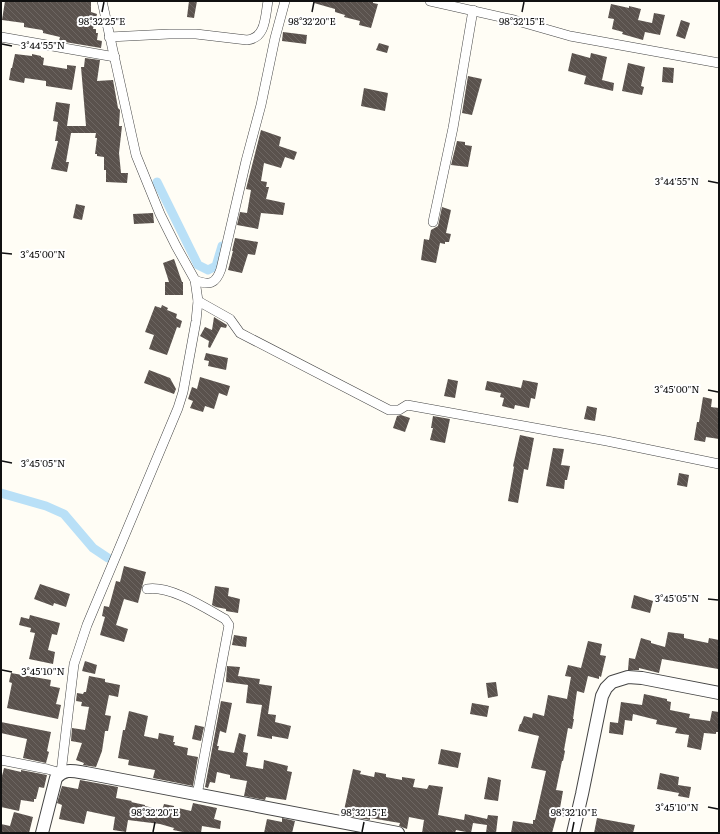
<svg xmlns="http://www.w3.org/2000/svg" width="720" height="834" font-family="Literata,serif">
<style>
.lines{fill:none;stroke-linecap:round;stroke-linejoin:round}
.canal{stroke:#b9e0f7;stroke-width:9}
.building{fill:url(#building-back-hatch)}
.minor-casing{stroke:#444;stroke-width:10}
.tertiary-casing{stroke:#444;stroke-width:14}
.minor{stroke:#fff;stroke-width:9}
.tertiary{stroke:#fff;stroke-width:12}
.ticks{fill:none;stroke:#111;stroke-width:1.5}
.ticks-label{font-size:10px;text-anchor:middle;fill:#111;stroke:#fff;stroke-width:4;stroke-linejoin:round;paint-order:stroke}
</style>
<defs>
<pattern id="building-back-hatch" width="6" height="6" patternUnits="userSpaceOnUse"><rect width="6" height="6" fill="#5a524d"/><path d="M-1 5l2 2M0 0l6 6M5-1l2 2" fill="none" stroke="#6d6662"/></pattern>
</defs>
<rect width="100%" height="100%" fill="#fffdf5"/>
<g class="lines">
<g class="canal">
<polyline points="157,182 198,265 208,270 216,266 222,246"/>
<polyline points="1,493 46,506 64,514 93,548 108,558"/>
</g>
</g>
<g class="building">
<polygon points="5,1 91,1 91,12 97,14 93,29 96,29 96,33 98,33 97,40 102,41 101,48 59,41 60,37 43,33 43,31 42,30 24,27 24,23 2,20"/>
<polygon points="189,1 197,1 194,18 187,17"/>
<polygon points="314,1 373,1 373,3 378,4 371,28 359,25 360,21 344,17 345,15 335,12 335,9 314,3"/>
<polygon points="611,4 629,8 629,6 641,9 638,20 652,23 654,13 665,15 660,35 645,32 643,40 622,34 623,32 612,29 614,19 608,18"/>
<polygon points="681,20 690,23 685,39 676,36"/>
<polygon points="283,32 307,35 306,44 282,41"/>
<polygon points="379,43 389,46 387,53 376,50"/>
<polygon points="572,53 590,58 591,53 607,57 602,80 614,83 613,91 584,84 586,76 568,71"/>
<polygon points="15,54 32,56 32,54 41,56 41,57 44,58 43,65 67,69 67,65 76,66 72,90 46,86 46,81 25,78 24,83 9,80 11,68 12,68"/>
<polygon points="85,58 100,60 97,81 113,80 118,108 120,110 119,126 122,126 119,153 121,173 128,173 127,183 106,182 106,170 104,170 104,157 97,156 97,154 95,154 97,138 95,138 96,133 71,133 66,162 69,162 67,172 51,169 58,141 55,141 58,122 53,121 56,102 70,104 67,126 86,126 81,67 84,67"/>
<polygon points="628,63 645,67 641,86 644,87 642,95 622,91"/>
<polygon points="663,67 674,68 673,83 662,82"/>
<polygon points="468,76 482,79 472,115 462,113"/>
<polygon points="364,88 388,93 385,111 361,106"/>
<polygon points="261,130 281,137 279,146 297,152 294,160 285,157 281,168 264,163 261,181 267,182 266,187 269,187 266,199 285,203 283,215 261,213 258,229 237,225 240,212 247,213 251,190 246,189"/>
<polygon points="457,141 465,142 465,145 472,146 468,167 451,165"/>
<polygon points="76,204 85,206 82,220 73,218"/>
<polygon points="442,207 451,210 446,233 451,234 449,242 445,242 445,244 440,243 436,263 421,260 424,239 429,240 431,230 438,226"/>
<polygon points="153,213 154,223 134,224 133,214"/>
<polygon points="235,238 258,242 255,255 248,254 242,273 228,270 233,251 232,251"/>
<polygon points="174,259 182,282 183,282 183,295 165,295 165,282 169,282 163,263"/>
<polygon points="162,305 168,308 167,310 177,314 176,318 182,321 180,328 177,327 167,355 149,349 154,335 145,332 155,306 161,308"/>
<polygon points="214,317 227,325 226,328 221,327 210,348 208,347 209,341 200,336 205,327 212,330"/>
<polygon points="206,353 228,358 226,370 208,366 209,361 204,360"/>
<polygon points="149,370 170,378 176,389 174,394 144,383"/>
<polygon points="200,377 230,386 227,396 219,393 214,409 205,406 203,412 190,408 193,401 188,399 192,387 197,389"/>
<polygon points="448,379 458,381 455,398 444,396"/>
<polygon points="523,380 538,383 535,399 531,398 529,408 515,405 514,409 502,406 504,398 500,397 501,393 485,390 487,381 521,388"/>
<polygon points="703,397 712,399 711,407 719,408 719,439 706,437 705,442 694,440 697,422 699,422"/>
<polygon points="587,406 597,408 595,421 584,419"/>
<polygon points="401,415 410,418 405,432 393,428 397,416"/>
<polygon points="433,416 450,419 445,443 430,440 433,428 431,428"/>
<polygon points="520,435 534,438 528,470 524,469 518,503 508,501 514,467 513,466"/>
<polygon points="553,448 564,449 561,465 570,466 567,480 565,480 564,489 546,486"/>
<polygon points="679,473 689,475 687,487 677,485"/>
<polygon points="124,566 146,572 142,587 138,603 124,599 116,625 128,629 124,642 100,635 105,617 102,616 104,606 109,607 116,581 120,582"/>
<polygon points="40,584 70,594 66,607 54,603 53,606 34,599"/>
<polygon points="215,586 229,588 228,596 240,599 238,613 226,611 226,609 216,607 212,605"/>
<polygon points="634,595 653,601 650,613 631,608"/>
<polygon points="30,615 60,623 57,635 52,634 48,650 55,652 53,664 29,659 35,633 30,632 31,628 19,625 21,617 29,619"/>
<polygon points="668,632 684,634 684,638 708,643 709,638 719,640 718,669 662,659 659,673 639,668 639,670 628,670 629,658 635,659 641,638 651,641 651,643 665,647"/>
<polygon points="234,635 247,637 246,647 232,645"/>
<polygon points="588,641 602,644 600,655 606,656 601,677 599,676 599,679 588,676 584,693 577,691 573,719 574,719 572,729 568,728 564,750 565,751 563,761 562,761 556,790 563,791 560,808 567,810 566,817 557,815 552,833 511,833 513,821 533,824 533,820 535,820 546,771 531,768 539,736 518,731 520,724 521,724 524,716 532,718 533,713 544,716 548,695 567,699 571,677 565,676 568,665 581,668"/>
<polygon points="85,661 97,665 95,674 82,671"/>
<polygon points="227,666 240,667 238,676 260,679 259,684 272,686 268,714 276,715 275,722 291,726 288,739 272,736 272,739 257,736 262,705 246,703 248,685 226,682"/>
<polygon points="11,673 51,680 50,686 60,688 56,704 61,705 58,719 7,708 12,683 9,682"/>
<polygon points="89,676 105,679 105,682 120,685 118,697 109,695 105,715 111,716 108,731 105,731 102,751 96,767 83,765 84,763 76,760 82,743 71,741 72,728 85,730 89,707 81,706 82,702 76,701 77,693 83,694 84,692 86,692"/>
<polygon points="496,682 498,696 488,698 486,683"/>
<polygon points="644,694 667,699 667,701 671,702 670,710 690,714 689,718 710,721 712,711 719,712 719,732 716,732 716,734 704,733 701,750 687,747 689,735 675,733 677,728 656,724 657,720 633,714 632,721 625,720 623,735 609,733 610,722 618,723 621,702 642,705"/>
<polygon points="221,701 232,703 226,733 220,731 217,746 219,746 218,750 234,753 239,733 246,735 243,752 248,753 246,766 263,769 264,760 288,766 287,771 292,772 286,800 266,797 265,800 244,796 247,781 230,778 230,775 217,772 215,783 210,782 208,788 205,787"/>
<polygon points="472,703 489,706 487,717 470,714"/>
<polygon points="129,711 148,716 144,736 158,739 159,733 174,736 173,742 175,742 174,745 188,748 187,755 198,757 193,786 153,778 155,770 128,765 129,760 118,758 123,730 125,730"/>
<polygon points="1,722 51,732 47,751 49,752 46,763 23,758 27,739 1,733"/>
<polygon points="195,725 204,727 201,741 192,739"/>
<polygon points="441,749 461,753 458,768 438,764"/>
<polygon points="4,768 21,772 21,770 47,775 44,788 39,787 36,799 34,799 34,802 21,800 19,811 1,807 1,780"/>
<polygon points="353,769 361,771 360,774 374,777 375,772 386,774 386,777 402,780 402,777 415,779 413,787 427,789 429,785 443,787 438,815 464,820 465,814 487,819 488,815 498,816 496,833 486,833 487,825 473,823 471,833 456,830 455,833 422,833 424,820 409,817 407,829 399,826 400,823 370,818 370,820 343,815"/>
<polygon points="660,773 679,777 678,785 691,787 689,798 678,796 679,793 657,789"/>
<polygon points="488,777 501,780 498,801 484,799"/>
<polygon points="80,780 118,787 116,798 132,801 131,802 145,805 145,806 162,810 164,804 174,806 174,807 191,811 193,803 217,808 214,819 221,821 220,829 202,826 201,833 188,833 173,830 174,828 160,824 128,820 126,832 113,830 115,817 87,811 84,824 59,819 62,805 57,803 62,786 78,789"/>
<polygon points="14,812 33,817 29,833 1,833 1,824 10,826"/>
<polygon points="282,818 295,821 292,833 264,833 267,819 282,822"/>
<polygon points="597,818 635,825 633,833 594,833"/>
</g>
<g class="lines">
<defs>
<g id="minor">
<polyline points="430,1 514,20 570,36 719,63"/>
<polyline points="1,37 115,57"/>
<path d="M109,37L169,34H196L247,40C266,38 265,17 268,1"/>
<polyline points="433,222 453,128 473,10"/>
<path d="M195,280C209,286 216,284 221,269L246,161L261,105L275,38L285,1"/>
<polyline points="198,301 230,319 240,333 389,410 399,410 407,405 607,441 719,464"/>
<path d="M147,589C170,585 205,608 225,619L229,625L197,795"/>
<polyline points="1,760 47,769 61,773 74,664 87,625 178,408 183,392 196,321 198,301 195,280 176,246 160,214 136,155 102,1"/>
</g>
<g id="tertiary">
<path d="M42,833L56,778C65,768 73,771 86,773L398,833"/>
<polyline points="573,833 582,794 602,696 606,688 612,682 628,677 642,678 719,693"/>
</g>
</defs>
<use href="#minor" class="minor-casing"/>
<use href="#tertiary" class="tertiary-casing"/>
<use href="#minor" class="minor"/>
<use href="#tertiary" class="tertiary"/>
</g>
<path class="ticks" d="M102,12L104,2M312,12L314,2M522,12L524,2M2,44L12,46M708,181L718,183M2,253L12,254M708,390L718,392M2,461L12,463M708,599L718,600M2,670L12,672M708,807L718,809M153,832L155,822M362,832L364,822M572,832L574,822"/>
<g class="ticks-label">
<text x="102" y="25">98°32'25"E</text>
<text x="312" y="25">98°32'20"E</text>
<text x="522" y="25">98°32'15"E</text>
<text x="43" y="49">3°44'55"N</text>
<text x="677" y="185">3°44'55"N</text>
<text x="43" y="258">3°45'00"N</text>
<text x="677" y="393">3°45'00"N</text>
<text x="43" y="467">3°45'05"N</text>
<text x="677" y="602">3°45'05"N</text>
<text x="43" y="675">3°45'10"N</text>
<text x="677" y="811">3°45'10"N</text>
<text x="155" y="816">98°32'20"E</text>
<text x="364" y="816">98°32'15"E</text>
<text x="574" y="816">98°32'10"E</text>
</g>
<rect width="720" height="834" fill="none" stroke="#111111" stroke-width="4"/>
</svg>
